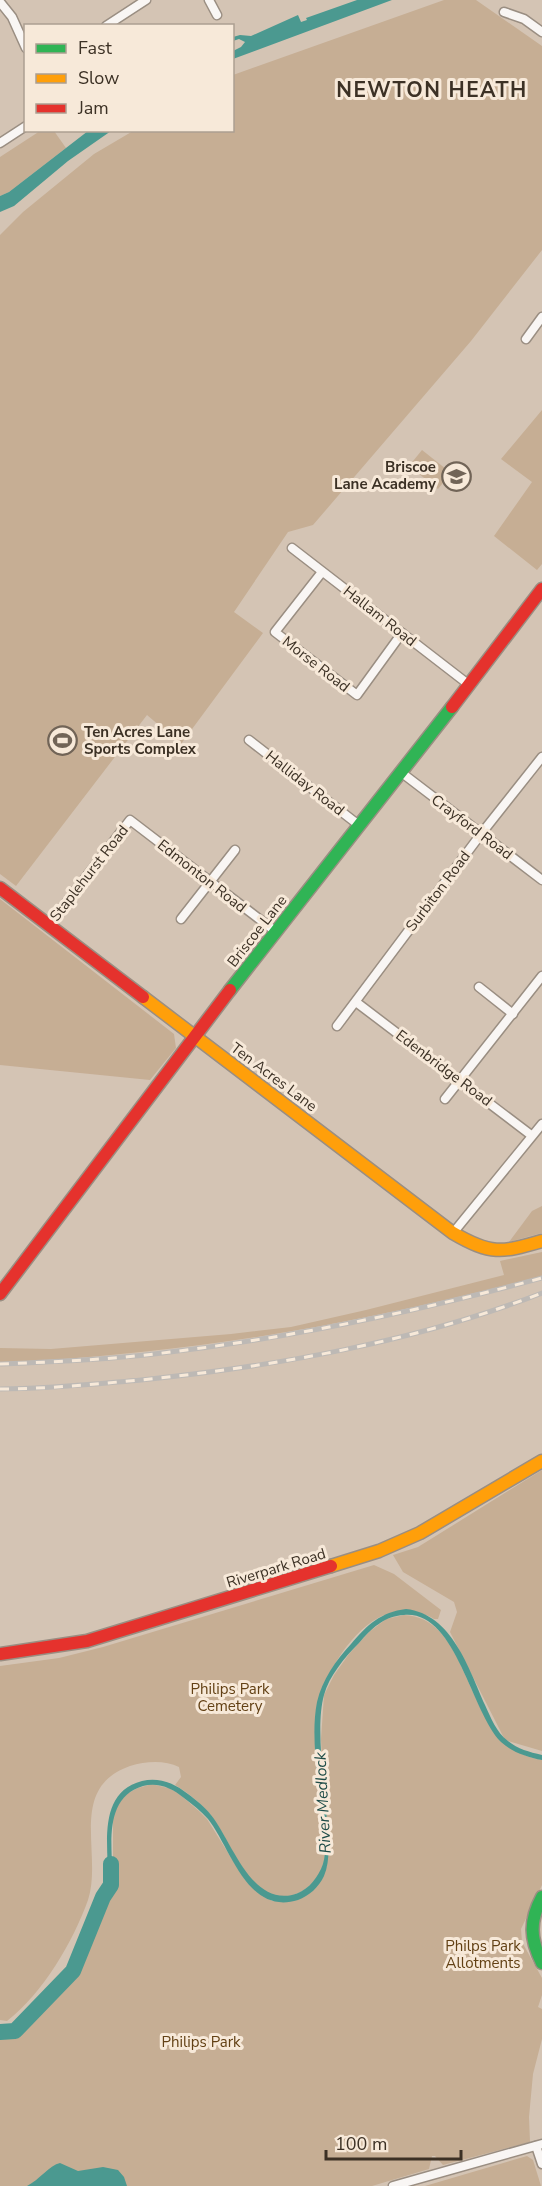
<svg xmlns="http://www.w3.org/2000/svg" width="542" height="2186" font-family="'Nunito Sans',sans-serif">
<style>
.green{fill:#c6ae94}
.water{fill:#4b9990}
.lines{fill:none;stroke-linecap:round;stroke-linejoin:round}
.river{stroke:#4b9990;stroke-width:16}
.street-casing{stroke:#9a8e82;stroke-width:11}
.fast-casing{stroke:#9a8e82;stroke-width:15}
.slow-casing{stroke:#9a8e82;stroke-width:15}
.jam-casing{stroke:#9a8e82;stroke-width:15}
.street{stroke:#f9f6f4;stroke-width:8}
.fast{stroke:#30b455;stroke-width:12}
.slow{stroke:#ff9f0a;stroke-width:12}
.jam{stroke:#e5322d;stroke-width:12}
.rail-casing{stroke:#bdb9b5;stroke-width:5}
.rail{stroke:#f7e9d9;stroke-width:3;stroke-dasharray:9;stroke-linecap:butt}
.labels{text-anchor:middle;stroke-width:6;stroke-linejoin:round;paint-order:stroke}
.poi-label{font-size:15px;font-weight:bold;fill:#3c3125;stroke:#f7e9d9;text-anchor:end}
.street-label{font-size:15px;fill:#3c3125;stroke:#f7e9d9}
.park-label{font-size:15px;fill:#624014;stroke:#f7e9d9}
.water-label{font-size:16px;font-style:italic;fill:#1d4b47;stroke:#f7e9d9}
.district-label{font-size:21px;font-weight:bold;letter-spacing:1.5px;fill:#3c3125;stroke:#f7e9d9}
</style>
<rect width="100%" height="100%" fill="#d4c4b4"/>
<g class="green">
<polygon points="444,0 476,0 542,46 542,250 471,341 313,525 288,532 234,612 263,633 181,744 147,715 16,886 0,874 0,235 23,212 94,154 133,131 232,130 233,75"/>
<polygon points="40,131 54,131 66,148 9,192 0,196 0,157"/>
<polygon points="542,410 542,564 537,570 494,536 532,482 501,459"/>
<polygon points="422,450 451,473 438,489 409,466"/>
<polygon points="0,899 174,1034 176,1048 150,1080 0,1065"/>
<polygon points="542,1206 542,1233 509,1242 532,1211"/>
<path d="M542,1252V1276C410,1311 277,1338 141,1352C94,1357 47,1361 0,1362V1348L51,1349L231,1334L291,1327L366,1310L504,1275L500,1261Z"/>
<polygon points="542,1470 542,1751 505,1740 450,1632 457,1612 454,1602 403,1572 393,1555 418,1547"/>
<path d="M374,1565L394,1574L441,1610L438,1619H434C420,1610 393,1610 378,1618C349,1633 319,1683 316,1715C312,1750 320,1789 323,1824C324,1837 327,1853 323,1865C316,1886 296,1900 274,1896C246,1890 227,1834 210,1814C201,1803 188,1793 175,1785L181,1777L179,1767C165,1760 146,1761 130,1766C67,1788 103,1854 88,1900C73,1942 43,1993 7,2021L0,2020V1666L59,1658L103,1647Z"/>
<path d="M404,1615C476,1618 460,1747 542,1760V1885L521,1929L522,1942L542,1978V1995L538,2007L542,2009V2039L533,2074L529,2117L530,2142L443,2165L435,2156H432L429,2169L372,2186H0V2033H15L75,1972L105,1897L113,1885V1818L118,1804L126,1794L138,1788L152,1784L168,1788L177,1792L199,1811L207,1819L245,1880L272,1901L299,1899L327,1866L321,1739L324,1695L334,1675L349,1654L369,1632L386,1619Z"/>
<polygon points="527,2156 533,2160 541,2186 425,2186"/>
</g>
<g class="water">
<polygon points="357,0 392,0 233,59 233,51 241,47 245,42 239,39 233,41 233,37 240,35 251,36 298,15 301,22 307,20 306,18"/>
<polygon points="88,131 111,131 68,161 14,206 0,212 0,196 9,192"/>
<path d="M406,1609C452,1614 469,1669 485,1705C491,1718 496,1732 508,1741C518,1749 529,1752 542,1755V1760C527,1757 512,1752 501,1742C471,1712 456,1610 404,1615C384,1616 371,1629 359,1643C345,1657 329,1676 324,1695C315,1727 325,1788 327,1822C328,1840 331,1859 324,1876C319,1887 309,1896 298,1900C247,1916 231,1848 208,1819C201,1811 192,1804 184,1798C172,1788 158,1782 143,1786C101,1798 113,1852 113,1885L108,1883C109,1848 96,1793 142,1781C159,1777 174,1783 188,1794C196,1800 205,1807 211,1815C232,1841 250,1904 292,1895C306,1892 315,1881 321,1869C328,1855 324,1835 322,1820C319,1784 310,1737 317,1702C322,1680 336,1660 351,1644C367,1625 381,1612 406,1609Z"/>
<path d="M60,2163L78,2171L103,2167L118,2170L124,2177L127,2186H27C39,2180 50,2165 60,2163Z"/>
</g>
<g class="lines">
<polyline class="river" points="0,2032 15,2031 73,1971 103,1897 111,1885 111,1864"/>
<defs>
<g id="street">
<polyline points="209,0 217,15"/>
<polyline points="0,2 12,17 26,48"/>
<polyline points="504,12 524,19 542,32"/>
<polyline points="106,26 146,0"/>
<polyline points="0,143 26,126"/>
<polyline points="526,339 542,317"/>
<polyline points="292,548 468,684"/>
<polyline points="322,572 275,632 357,695 402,633"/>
<polyline points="249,740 360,826"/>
<polyline points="402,773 542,880"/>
<polyline points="181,919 235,850"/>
<polyline points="48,926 130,820 275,931"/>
<polyline points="479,987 513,1014"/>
<polyline points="356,1002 531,1135"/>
<polyline points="337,1026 481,834 542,757"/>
<polyline points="445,1099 542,976"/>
<polyline points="453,1233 542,1124"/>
<polyline points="536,2146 542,2164"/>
<polyline points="393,2186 542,2144"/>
</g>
<g id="fast">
<polyline points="230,990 452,707"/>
<path d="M542,1897C529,1921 530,1939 542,1963"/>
</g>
<g id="slow">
<path d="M143,997L453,1233C491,1255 501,1253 542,1241"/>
<polyline points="331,1566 379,1551 420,1533 542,1461"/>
</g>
<g id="jam">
<polyline points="452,707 542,589"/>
<polyline points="0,888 143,997"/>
<polyline points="0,1294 230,990"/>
<polyline points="0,1654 87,1641 331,1566"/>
</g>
</defs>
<use href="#street" class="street-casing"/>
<use href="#fast" class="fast-casing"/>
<use href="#slow" class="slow-casing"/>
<use href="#jam" class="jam-casing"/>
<use href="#street" class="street"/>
<use href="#fast" class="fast"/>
<use href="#slow" class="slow"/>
<use href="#jam" class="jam"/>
<defs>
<g id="rail">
<path d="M0,1364C51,1362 103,1360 154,1354C285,1339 415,1312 542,1278"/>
<path d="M0,1389C47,1389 94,1384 141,1380C276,1366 415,1342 542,1293"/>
</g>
</defs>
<use href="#rail" class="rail-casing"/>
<use href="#rail" class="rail"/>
</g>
<defs>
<symbol id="school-ring" viewBox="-11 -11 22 22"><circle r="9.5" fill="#f7e9d9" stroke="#716457" stroke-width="1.5"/><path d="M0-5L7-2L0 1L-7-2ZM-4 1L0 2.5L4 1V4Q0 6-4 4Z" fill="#716457"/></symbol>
<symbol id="stadium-ring" viewBox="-11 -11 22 22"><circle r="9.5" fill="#f7e9d9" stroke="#716457" stroke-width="1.5"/><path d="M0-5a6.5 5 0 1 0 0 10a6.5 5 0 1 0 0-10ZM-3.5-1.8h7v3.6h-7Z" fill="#716457"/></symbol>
</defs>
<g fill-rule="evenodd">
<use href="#school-ring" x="440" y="460" width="33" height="33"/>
<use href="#stadium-ring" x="46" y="724" width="33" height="33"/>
</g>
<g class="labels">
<g class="poi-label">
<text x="436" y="472">Briscoe<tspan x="436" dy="17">Lane Academy</tspan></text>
<text x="84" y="737" text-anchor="start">Ten Acres Lane<tspan x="84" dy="17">Sports Complex</tspan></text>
</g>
<g class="street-label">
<text transform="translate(380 616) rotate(38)" y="5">Hallam Road</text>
<text transform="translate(316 664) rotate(38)" y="5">Morse Road</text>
<text transform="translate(305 783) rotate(38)" y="5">Halliday Road</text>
<text transform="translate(472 827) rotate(37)" y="5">Crayford Road</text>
<text transform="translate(89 873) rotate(-52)" y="5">Staplehurst Road</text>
<text transform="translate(202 876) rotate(38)" y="5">Edmonton Road</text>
<text transform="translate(438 891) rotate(-53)" y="5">Surbiton Road</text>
<text transform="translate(257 931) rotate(-52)" y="5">Briscoe Lane</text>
<text transform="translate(444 1068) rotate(37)" y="5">Edenbridge Road</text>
<text transform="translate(274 1077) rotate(37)" y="5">Ten Acres Lane</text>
<text transform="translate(276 1568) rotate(-17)" y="5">Riverpark Road</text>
</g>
<g class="park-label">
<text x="230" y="1694">Philips Park<tspan x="230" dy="17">Cemetery</tspan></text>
<text x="483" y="1951">Philps Park<tspan x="483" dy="17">Allotments</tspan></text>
<text x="201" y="2047">Philips Park</text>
</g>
<g class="water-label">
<text transform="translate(322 1803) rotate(-93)" y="6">River Medlock</text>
</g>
<g class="district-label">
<text x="432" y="97">NEWTON HEATH</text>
</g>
</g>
<rect x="24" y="24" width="210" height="108" fill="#f7e9d9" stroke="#ac9f91" stroke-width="1.5"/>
<rect x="36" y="44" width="30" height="9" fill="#30b455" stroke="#ac9f91" stroke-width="1.5"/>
<text x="78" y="54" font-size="18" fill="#3c3125">Fast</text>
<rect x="36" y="74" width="30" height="9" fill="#ff9f0a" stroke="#ac9f91" stroke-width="1.5"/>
<text x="78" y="84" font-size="18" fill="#3c3125">Slow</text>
<rect x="36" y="104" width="30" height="9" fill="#e5322d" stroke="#ac9f91" stroke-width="1.5"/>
<text x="78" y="114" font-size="18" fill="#3c3125">Jam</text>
<path d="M326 2150v9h135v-9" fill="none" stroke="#3c3125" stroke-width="3"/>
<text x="335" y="2150" font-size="18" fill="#3c3125" stroke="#f7e9d9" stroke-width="4.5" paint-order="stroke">100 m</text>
</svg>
